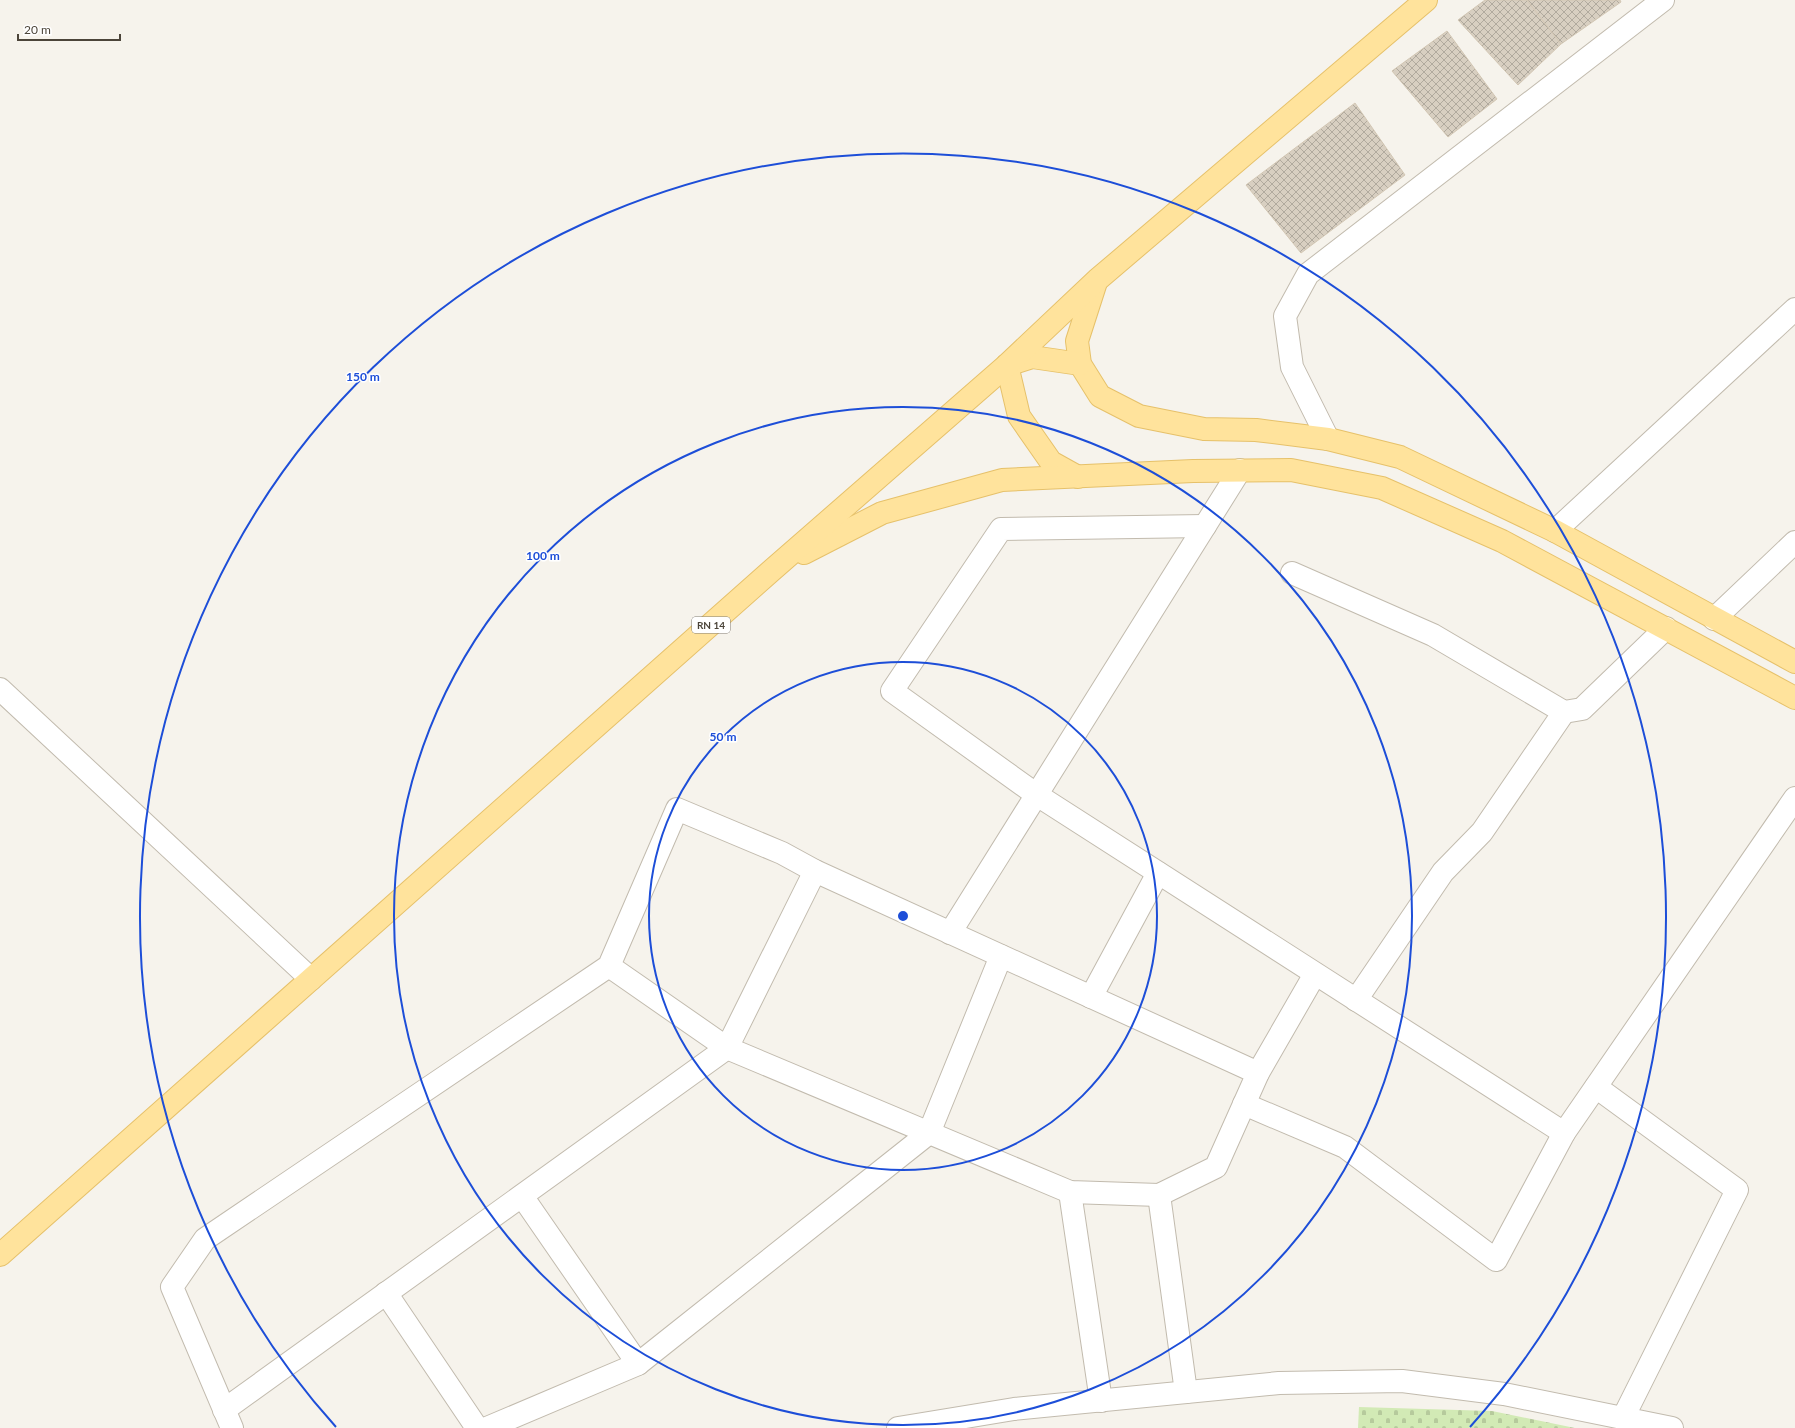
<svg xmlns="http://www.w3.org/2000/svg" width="1795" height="1428" font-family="Lato,sans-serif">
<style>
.cemetery{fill:url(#cemetery-stones)}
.building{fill:url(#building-cross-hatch);stroke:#d3c7b4}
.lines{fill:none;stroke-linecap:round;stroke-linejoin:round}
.minor-casing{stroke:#c2bbae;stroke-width:24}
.major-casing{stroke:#e6c16a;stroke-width:24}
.minor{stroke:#fff;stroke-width:22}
.major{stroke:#ffe39c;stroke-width:22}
.ring{fill:none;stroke:#1d4ed8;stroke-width:2}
.labels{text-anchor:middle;stroke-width:3;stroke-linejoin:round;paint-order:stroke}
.shield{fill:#fff;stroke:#817c74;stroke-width:1}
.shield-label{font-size:10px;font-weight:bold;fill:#4b4439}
.centre{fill:#1d4ed8;stroke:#fff;stroke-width:2}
.ring-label{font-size:12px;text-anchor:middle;font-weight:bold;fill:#1d4ed8;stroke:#fff;stroke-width:3;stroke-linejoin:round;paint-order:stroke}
</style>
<defs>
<pattern id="cemetery-stones" width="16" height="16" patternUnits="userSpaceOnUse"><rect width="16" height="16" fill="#d2eab5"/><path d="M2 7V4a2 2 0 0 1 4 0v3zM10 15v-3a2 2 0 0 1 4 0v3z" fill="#b6ca9c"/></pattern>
<pattern id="building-cross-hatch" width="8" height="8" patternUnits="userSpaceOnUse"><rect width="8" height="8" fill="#d8cfc1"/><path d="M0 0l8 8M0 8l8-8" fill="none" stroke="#b1aa9e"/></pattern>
</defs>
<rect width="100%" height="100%" fill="#f6f3ec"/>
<polygon class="cemetery" points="1359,1407 1492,1411 1575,1428 1358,1428"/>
<g class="building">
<polygon points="1485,0 1527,0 1561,44 1518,85 1458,20"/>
<polygon points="1527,0 1620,0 1621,2 1561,44"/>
<polygon points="1447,31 1497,99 1448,137 1392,71"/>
<polygon points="1355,103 1405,175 1301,253 1246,185"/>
</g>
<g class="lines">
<defs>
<g id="minor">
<polyline points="1328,439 1292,367 1285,316 1308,274 1663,0"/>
<polyline points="1205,526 1001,529 892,691 1037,795 1564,1133 1795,798"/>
<polyline points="1555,531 1795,309"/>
<polyline points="1292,573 1433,635 1564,712 1582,709 1666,628"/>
<polyline points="1714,619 1795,542"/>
<polyline points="0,689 311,979"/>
<polyline points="950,933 1240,470"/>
<polyline points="1091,997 1158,873"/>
<polyline points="1356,1000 1443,872 1482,832 1564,712"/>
<polyline points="1258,1073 1315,974"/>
<polyline points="1596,1087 1737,1190 1623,1418"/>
<polyline points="1244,1104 1345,1147 1496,1260 1564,1133"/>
<polyline points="1070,1192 1101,1401"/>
<polyline points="1159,1195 1186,1392"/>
<polyline points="522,1196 638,1364"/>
<polyline points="386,1293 477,1428"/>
<polyline points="224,1410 727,1048 815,871"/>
<polyline points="232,1428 172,1287 205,1239 609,966 677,809 782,853 815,871 1258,1073 1216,1167 1159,1195 1070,1192 727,1048 609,966"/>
<polyline points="487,1428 638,1364 929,1133 1001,956"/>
<polyline points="898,1428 1014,1409 1279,1383 1402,1381 1504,1394 1672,1428"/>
</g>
<g id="major">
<polyline points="1096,282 1077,341 1080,364 1100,396 1139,416 1204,429 1256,430 1328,439 1400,457 1555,531 1795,662"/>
<polyline points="1078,477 1051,462 1019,416 1007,365 1032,357 1080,364"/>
<polyline points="804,553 882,513 1002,480 1193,471 1291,470 1382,488 1502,541 1795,698"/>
<polyline points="0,1255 771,571 1007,365 1097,280 1426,0"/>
</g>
</defs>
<use href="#minor" class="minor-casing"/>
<use href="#major" class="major-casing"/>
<use href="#minor" class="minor"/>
<use href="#major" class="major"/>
</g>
<g class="ring">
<circle cx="903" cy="916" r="254"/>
<circle cx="903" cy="916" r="509"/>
<path d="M336 1427A763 763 0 1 1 1470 1427"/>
</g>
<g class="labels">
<rect class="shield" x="692" y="617" width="38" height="16" rx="3"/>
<g class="shield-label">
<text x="711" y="629">RN 14</text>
</g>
</g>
<circle cx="903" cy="916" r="6" class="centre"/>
<g class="ring-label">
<text x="363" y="381">150 m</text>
<text x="543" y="560">100 m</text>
<text x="723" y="741">50 m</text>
</g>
<path d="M18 34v6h102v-6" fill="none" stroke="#4b4439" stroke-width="2"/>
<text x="24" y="34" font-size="12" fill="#4b4439" stroke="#ffffff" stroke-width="3" paint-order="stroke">20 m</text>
</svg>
